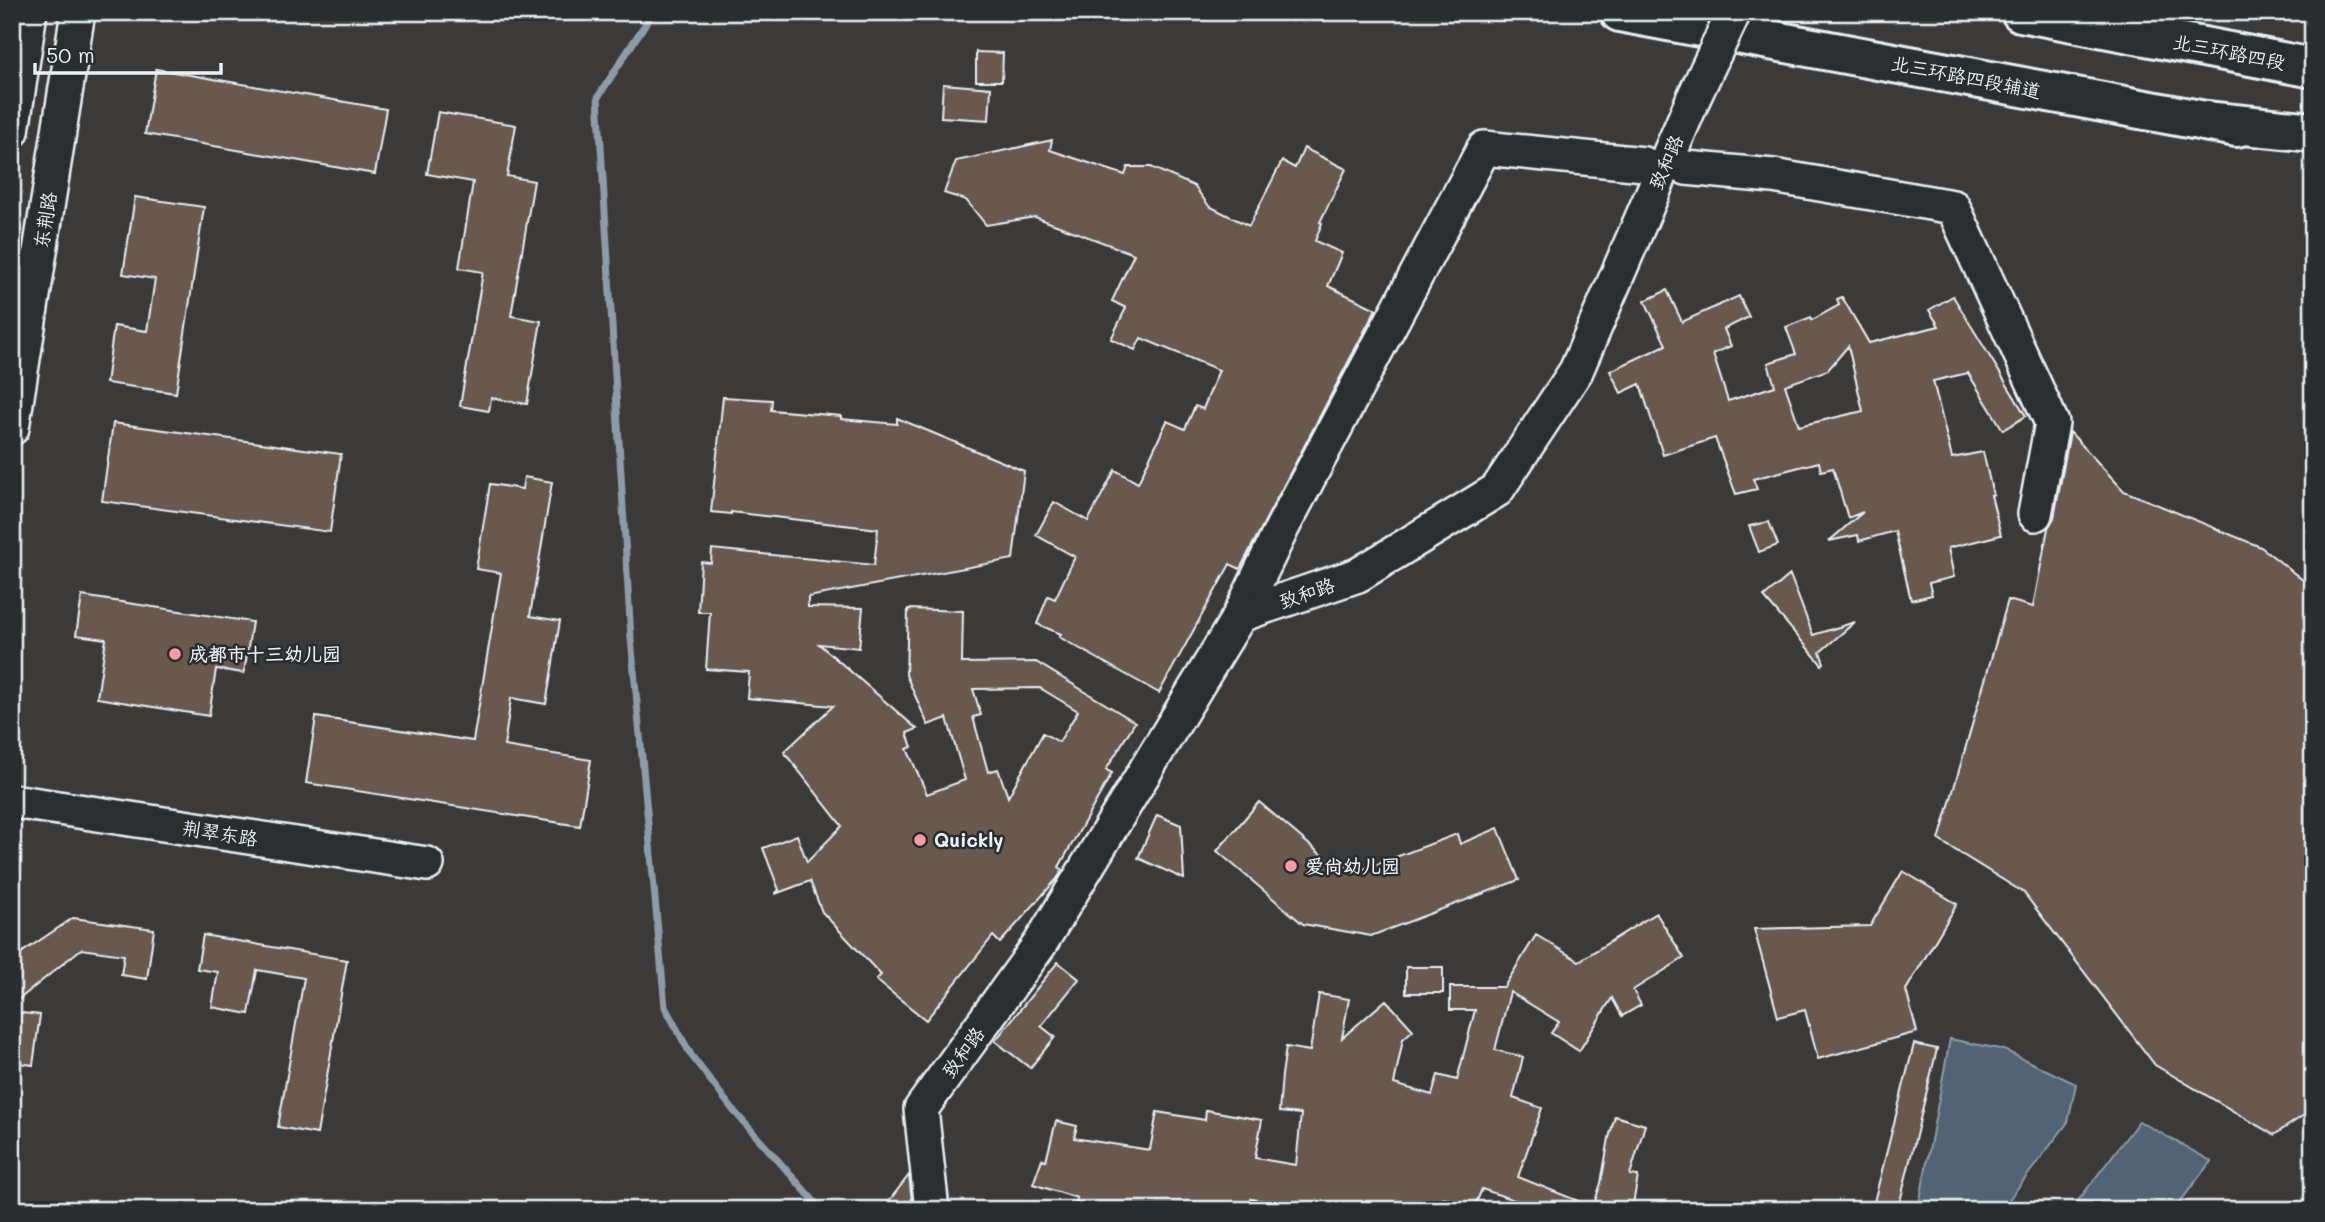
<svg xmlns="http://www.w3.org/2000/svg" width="2325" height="1222" font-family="Mali,'LXGW WenKai TC',sans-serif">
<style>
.water{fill:#516474;stroke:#8d9ca9;stroke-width:2}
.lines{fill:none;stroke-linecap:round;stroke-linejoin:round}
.stream{stroke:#8d9ca9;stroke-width:7}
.building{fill:#67594e;stroke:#e8f1f8;stroke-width:2;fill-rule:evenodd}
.minor-casing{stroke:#e8f1f8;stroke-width:38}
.major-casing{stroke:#e8f1f8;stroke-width:44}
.highway-casing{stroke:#e8f1f8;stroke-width:44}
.minor{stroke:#2a2d2e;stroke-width:33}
.major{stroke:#2a2d2e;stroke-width:38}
.highway{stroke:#2a2d2e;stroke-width:38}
.minor-bridge-casing{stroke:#e8f1f8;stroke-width:38;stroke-linecap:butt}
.minor-bridge{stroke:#2a2d2e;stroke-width:33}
.poi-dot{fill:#ff9aa2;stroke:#2a2d2e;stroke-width:2.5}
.labels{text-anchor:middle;stroke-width:5;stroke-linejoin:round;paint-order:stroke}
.street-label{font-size:19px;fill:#e8f1f8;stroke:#2a2d2e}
.poi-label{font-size:19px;font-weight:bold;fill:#e8f1f8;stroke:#2a2d2e;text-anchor:start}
</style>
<rect width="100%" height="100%" fill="#3c3a38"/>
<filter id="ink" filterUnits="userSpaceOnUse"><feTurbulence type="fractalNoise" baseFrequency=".0143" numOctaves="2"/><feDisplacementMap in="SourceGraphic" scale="14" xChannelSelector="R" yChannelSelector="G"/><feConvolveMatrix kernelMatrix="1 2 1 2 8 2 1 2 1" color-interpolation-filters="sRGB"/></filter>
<g filter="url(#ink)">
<g class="water">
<polygon points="1950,1039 2004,1050 2076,1084 2068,1122 2001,1210 1918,1210"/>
<polygon points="2139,1121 2211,1161 2174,1210 2071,1210"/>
</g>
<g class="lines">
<polyline class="stream" points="653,12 598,97 631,638 665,1007 691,1055 733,1110 822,1210"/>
</g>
<g class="building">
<polygon points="976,52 1003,53 1002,81 976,81"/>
<polygon points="156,69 386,109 375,174 145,134"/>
<polygon points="943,84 991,88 989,120 941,117"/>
<polygon points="438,112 516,125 507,176 534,181 511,316 541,321 527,404 491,398 489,411 460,406 483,272 459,268 473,182 427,174"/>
<polygon points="1052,140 1050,150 1125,175 1128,167 1151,167 1194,186 1209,206 1249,226 1282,161 1295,168 1304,148 1346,169 1320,222 1322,223 1315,241 1342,253 1328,286 1376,309 1240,569 1230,564 1159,693 1059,637 1061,634 1037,624 1048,596 1055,599 1075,557 1036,535 1054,502 1088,521 1115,470 1138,483 1167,421 1185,429 1195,406 1203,409 1219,370 1141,338 1135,350 1111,339 1126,308 1112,301 1134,254 1035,217 986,225 966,200 944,193 956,161"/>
<polygon points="135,197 204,207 176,393 106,383 114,326 147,331 155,279 123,274"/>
<path d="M1667,290L1682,322L1739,296L1749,317L1724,329L1731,346L1713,354L1728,401L1775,386L1768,363L1796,354L1786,327L1811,317L1812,320L1839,305L1837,299L1842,297L1869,343L1939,326L1929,310L1953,296L2026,416L2003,430L1968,373L1933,381L1952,458L1983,452L1993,495H1991L2001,535L1948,548L1954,577L1929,583L1932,595L1911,600L1895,531L1859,541L1858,535L1829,541L1863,512L1848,518L1833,468L1821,471L1819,462L1753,479L1757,489L1736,494L1715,438L1663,455L1640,384L1621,393L1610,371L1666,345L1645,301ZM1848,346L1863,411L1799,426L1785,385L1828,370Z"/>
<path d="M723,397L772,400L771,410L841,416V419L897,424V418L1024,471L1013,559L808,597V607L863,608L859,648L819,644L917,729L907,733L912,747L907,749L927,794L965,780L947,718L928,725L906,675L908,609L963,611L962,663L1036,662L1135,722L1106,770L1112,773L1059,867L1063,870L1056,880L1000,943L993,936L926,1020L876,980L881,975L822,912L810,881L775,894L779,890L763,848L797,835L807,862L842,826L784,752L833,706L747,698L749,672L706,669L710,612H698L701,562L711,563L712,549L874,565L878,529L731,512V514L711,512ZM1040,688L1078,711L1059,742L1043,733L1008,797L998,769L988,772L973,717L981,715L973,689Z"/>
<polygon points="113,423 341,454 330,532 102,501"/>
<polygon points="2070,432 2124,491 2261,547 2313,588 2313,1109 2274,1135 2155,1065 2024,893 1939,840 2008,600 2033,607 2048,528 2054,518"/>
<polygon points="524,477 552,482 530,616 560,621 546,704 511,698 504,746 591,760 580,826 306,783 316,717 473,741 501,573 476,569 490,484 522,489"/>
<polygon points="1769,522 1778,545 1759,552 1749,526"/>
<polygon points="1790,575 1813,635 1855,622 1820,652 1824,663 1822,665 1764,597"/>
<polygon points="82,596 252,622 244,673 216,669 209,716 97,698 106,639 76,635"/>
<polygon points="1259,802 1331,863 1364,869 1457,834 1460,844 1498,828 1519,880 1371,936 1303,924 1217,851"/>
<polygon points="1157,815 1181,825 1184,879 1138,858"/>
<polygon points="1903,871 1957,904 1906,990 1917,1032 1818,1059 1805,1010 1778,1017 1754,929 1870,926"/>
<polygon points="1656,913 1684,958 1633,990 1641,1005 1622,1016 1612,998 1579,1051 1551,1033 1559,1022 1510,992 1495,1050 1523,1057 1513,1098 1542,1108 1518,1177 1593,1207 1601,1183 1609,1138 1615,1116 1645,1125 1630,1175 1638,1176 1632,1210 1527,1210 1529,1205 1482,1189 1473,1210 1443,1197 1438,1210 1296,1210 1297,1206 1251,1199 1249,1210 1131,1210 1076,1203 1077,1198 1033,1184 1042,1159 1046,1161 1056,1121 1077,1126 1074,1138 1150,1150 1157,1112 1205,1120 1206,1110 1262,1120 1255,1158 1296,1165 1301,1114 1279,1112 1282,1075 1286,1047 1310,1051 1319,994 1349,999 1342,1038 1386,1000 1413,1030 1403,1039 1394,1084 1432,1095 1438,1075 1457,1080 1475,1010 1450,1010 1450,987 1504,987 1536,935 1579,961"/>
<polygon points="73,918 154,929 147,979 121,975 124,955 81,949 12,1005 12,959"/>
<polygon points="203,935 347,960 317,1134 278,1127 304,978 257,970 249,1014 212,1007 218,972 197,969"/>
<polygon points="1058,962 1079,979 1041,1026 1055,1037 1030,1068 995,1041"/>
<rect x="1406" y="967" width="37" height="26"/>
<polygon points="12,1012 40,1015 33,1065 12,1062"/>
<polygon points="1914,1044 1937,1049 1898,1210 1872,1210"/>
<polygon points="909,1175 913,1210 882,1210"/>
</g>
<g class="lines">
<defs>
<g id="minor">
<polyline points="12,131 30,12"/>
<polyline points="1686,168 1773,176 1953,207 2052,423 2035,514"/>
<polyline points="12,428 78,12"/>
<polyline points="1240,615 1283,526 1484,148 1644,164"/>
<polyline points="12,801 427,864"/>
<polyline points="932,1210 921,1109 1040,944 1240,615 1358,575 1497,490 1576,371 1694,97"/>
</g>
<polyline id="major" points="1620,12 2237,127"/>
<g id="highway">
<polyline points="2021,12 2313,68"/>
<polyline points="2205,121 2313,132"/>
</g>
</defs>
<use href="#minor" class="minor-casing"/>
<use href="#major" class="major-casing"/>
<use href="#highway" class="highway-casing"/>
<use href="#minor" class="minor"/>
<use href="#major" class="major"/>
<use href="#highway" class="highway"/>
<defs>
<polyline id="minor-bridge" points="1694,97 1734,12"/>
</defs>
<use href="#minor-bridge" class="minor-bridge-casing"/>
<use href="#minor-bridge" class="minor-bridge"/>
</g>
</g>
<g class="poi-dot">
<circle cx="175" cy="654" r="7"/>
<circle cx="920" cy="840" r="7"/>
<circle cx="1291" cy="866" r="7"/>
</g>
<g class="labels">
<g class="street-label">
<text transform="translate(2229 52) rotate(11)" y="7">北三环路四段</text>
<text transform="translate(1966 77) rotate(11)" y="7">北三环路四段辅道</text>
<text transform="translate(1666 162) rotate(-67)" y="7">致和路</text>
<text transform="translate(45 220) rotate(-81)" y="7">东荆路</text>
<text transform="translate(1307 593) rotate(-19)" y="7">致和路</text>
<text transform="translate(220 833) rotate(9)" y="7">荆翠东路</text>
<text transform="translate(963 1052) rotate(-54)" y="7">致和路</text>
</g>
<g class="poi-label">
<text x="189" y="661">成都市十三幼儿园</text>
<text x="934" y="847">Quickly</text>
<text x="1305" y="873">爱尚幼儿园</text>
</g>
</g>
<rect width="2325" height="1222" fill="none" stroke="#2a2d2e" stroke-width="42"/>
<rect x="21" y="21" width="2283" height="1180" fill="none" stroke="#e8f1f8" stroke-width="2.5" filter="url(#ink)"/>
<path d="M35 63v10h186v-10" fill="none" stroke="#e8f1f8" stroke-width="3.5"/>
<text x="46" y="63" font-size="21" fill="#e8f1f8" stroke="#2a2d2e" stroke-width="5" paint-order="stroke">50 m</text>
</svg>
